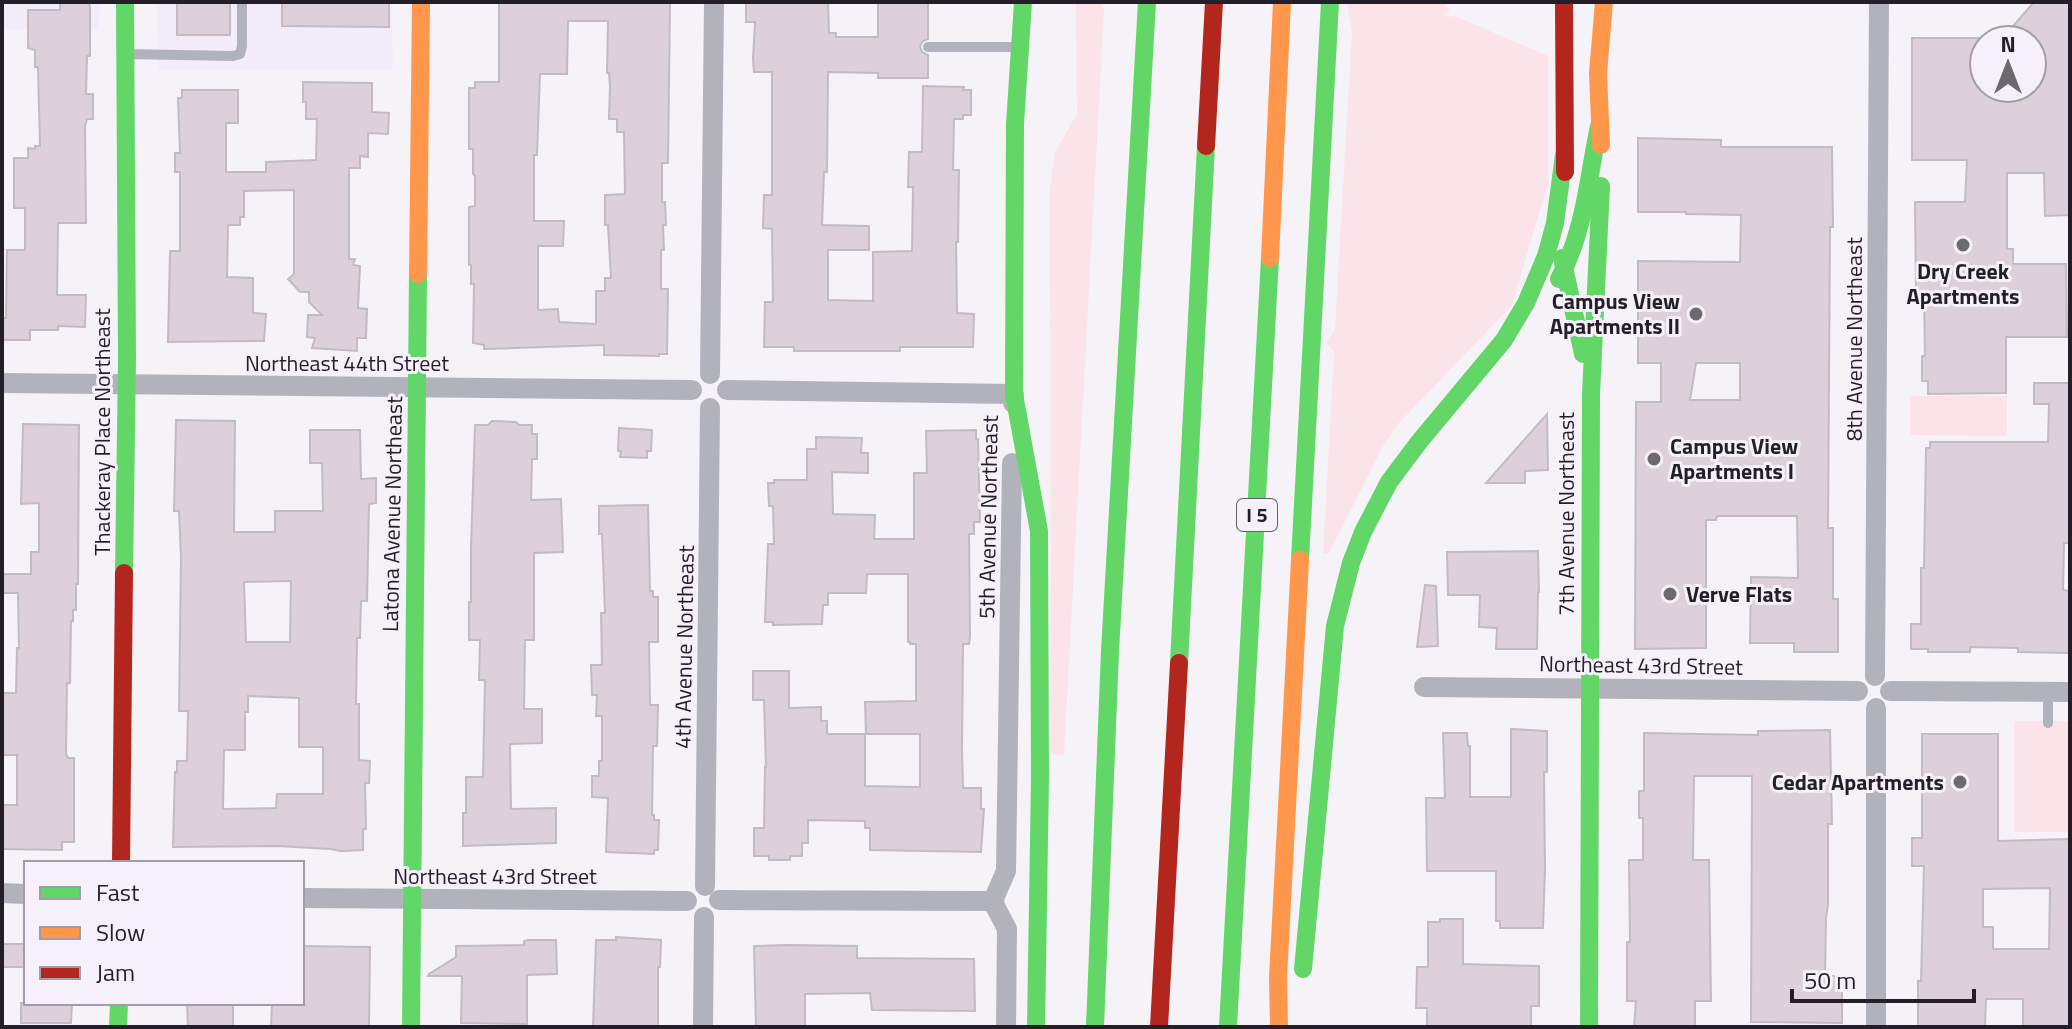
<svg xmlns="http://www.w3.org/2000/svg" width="2072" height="1029" font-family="'Titillium Web',sans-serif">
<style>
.built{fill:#f3ecfa}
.green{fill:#fae3e9}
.building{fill:#ddd0db;stroke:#c2bbc1;stroke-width:2;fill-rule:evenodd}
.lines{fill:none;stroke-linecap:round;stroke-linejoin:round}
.lane{stroke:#b1b2bb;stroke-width:10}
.street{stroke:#b1b2bb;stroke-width:20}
.fast{stroke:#63d668;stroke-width:18}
.slow{stroke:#ff974d;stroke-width:18}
.jam{stroke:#b3261e;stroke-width:18}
.poi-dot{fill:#6d6970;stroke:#f6f0fb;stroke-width:3}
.labels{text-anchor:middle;stroke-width:6;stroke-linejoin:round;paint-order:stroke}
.shield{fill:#f6f0fb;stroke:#625d67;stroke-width:2}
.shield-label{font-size:20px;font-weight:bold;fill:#231e27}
.poi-label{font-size:22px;font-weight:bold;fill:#231e27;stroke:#f6f0fb;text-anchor:end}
.street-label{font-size:22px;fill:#231e27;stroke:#f6f0fb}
</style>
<rect width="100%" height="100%" fill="#f6f3f8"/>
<g class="built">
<polygon points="2,2 100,2 99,30 2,29"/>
<polygon points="157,2 392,2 393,69 158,71"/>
</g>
<g class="green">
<polygon points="1076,2 1101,2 1104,10 1064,755 1051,754 1050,189 1055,152 1077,114"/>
<polygon points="1349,2 1444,2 1450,11 1443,15 1457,17 1548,56 1548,183 1512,305 1398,424 1382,448 1329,553 1323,554 1334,352 1326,343 1335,329 1352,31 1348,10"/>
<polygon points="1910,396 2007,396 2007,436 1910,435"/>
<rect x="2014" y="721" width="56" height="111"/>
</g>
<g class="building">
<polygon points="60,2 89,2 90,8 90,56 87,56 86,94 93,94 93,119 87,119 85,126 86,223 58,223 57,295 86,295 85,327 58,326 58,330 30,330 30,340 2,340 2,318 6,318 7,250 25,250 25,208 14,208 14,158 28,158 28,148 35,149 35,146 40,146 38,67 35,67 35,50 28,48 28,10 60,10"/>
<rect x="177" y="2" width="53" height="33"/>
<polygon points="282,2 389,2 389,27 282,26"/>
<path d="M499,2H670L668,163H662V202H665L666,225H663L664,250H661V289H668L667,354H659V356L604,355V345L484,349V345L473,343L474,284H471V265H469V207L475,206V176L473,174V149H469V88H475V82H499ZM568,21H608L607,73H609L610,86L609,119H617V132H624L625,194L605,195V225H608L611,278H605V291H596V324L559,322L558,309L538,310V246H563L564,221H534V155H537L540,74H567Z"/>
<polygon points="746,2 828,2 829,33 836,33 836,37 878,37 878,2 928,2 928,39 923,41 920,46 922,52 928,55 928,78 878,78 878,73 828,72 827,172 824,172 822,225 869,226 869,250 828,250 828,300 873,301 873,252 912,251 913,187 908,187 909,152 922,152 923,86 964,87 963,90 971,90 971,115 963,115 963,119 954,119 953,170 959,170 958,242 956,242 957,313 974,314 973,347 900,347 900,351 794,351 794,347 764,347 765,302 773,302 772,229 763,228 764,195 772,195 772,72 754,72 753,59 755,22 746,22"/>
<polygon points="2034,2 2070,2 2070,215 2045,216 2044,173 2007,173 2007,249 2013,249 2013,264 2066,264 2067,337 2006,337 2006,393 1928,394 1928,381 1922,381 1922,356 1925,356 1924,294 1916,294 1915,202 1965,202 1967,160 1912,160 1912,38 1984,38 1984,88 2032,88 2032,40 2001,40"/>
<polygon points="303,82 372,83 372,112 389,113 388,134 368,133 368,157 360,156 360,168 349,168 349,259 355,259 353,265 360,266 358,308 367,309 366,338 357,338 357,351 312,348 315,338 307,337 308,315 322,315 309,302 309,292 300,292 288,279 294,274 294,190 244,191 244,217 240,217 240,225 228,225 227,277 253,278 253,313 266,314 264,341 168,342 170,251 180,251 180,172 175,172 175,153 180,153 178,98 182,98 182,90 238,90 238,123 226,123 226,172 266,172 266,162 316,160 317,119 306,119 306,102 303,102"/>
<path d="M1638,138L1721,140V147H1832L1833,227H1830L1828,528H1833V599H1838V652H1794V643H1750L1751,577L1798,578L1797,516H1717L1716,520H1706V648L1635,649L1636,402H1661V363H1638V261L1740,262L1741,215L1686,214V212H1638ZM1696,363H1740V400H1690Z"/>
<polygon points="2034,383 2070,383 2070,543 2064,543 2063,590 2070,591 2070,653 2018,652 2018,648 1970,647 1970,652 1928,652 1928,649 1911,649 1911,624 1921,624 1921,568 1924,568 1926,448 1930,448 1930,442 2048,442 2049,404 2034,404"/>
<polygon points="1547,414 1548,470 1525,471 1525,483 1486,483"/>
<path d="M176,420L235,421L234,532H275V511H323L322,463H310V430H360L361,479L376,478V503L369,504L367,601H361L360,638H357L356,704H359V760L370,761L369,783H365L366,829H363V850L341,851L330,849L278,846L173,847L175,772H177V761H187L188,711H179L181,558L179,511H174ZM291,581L290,642H246L244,582ZM248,696L299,698V747H323V794H277L276,808L223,809L224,750H245V712H248Z"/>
<polygon points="492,421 516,422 519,425 532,425 532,434 537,434 537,459 532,459 531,500 561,499 563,552 534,553 534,640 525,640 524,709 542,709 542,743 510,744 511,809 556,808 556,843 463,846 463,813 466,813 466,777 483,777 485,680 479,680 480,640 469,640 469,602 471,602 471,547 475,425 488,425"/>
<polygon points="23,424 79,425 78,584 76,584 76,610 73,610 73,621 71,621 70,683 67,683 66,754 68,758 74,758 74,842 62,842 62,850 2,849 2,805 17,805 17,755 2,755 2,693 16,693 17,648 19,648 18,593 2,593 2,574 31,574 31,552 39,552 39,503 21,504"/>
<polygon points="619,428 652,430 651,451 647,451 647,458 620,457 621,451 618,451"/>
<polygon points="976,430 976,439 978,439 980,522 974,522 974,534 969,534 970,636 969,644 963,644 962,748 963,788 981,788 981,809 984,809 981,852 870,850 870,828 865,828 865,821 808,820 808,843 802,843 802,856 790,856 790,860 769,860 769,856 754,856 754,828 764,828 765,767 766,767 764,700 753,700 753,671 789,671 789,708 821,707 821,721 827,721 827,734 865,734 865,786 920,787 920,734 866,734 865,702 916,701 916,644 910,644 910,642 908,642 908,574 867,574 866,593 828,593 828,605 823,605 822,624 773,625 773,622 765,622 768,544 774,544 773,506 769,506 768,483 774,483 774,480 807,480 807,449 816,449 816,437 862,438 861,453 868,453 868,473 832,472 833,514 875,515 874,539 914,539 914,473 927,473 926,431"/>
<polygon points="648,505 650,591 653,591 653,597 658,597 658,642 649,642 650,705 658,705 657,746 653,746 652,815 654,815 654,820 659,820 658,850 654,850 654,854 606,852 608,798 592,797 592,776 599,776 599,761 602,761 602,716 596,716 597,695 592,695 591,665 602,665 601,613 605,613 602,534 599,534 599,506"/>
<polygon points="1538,551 1539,592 1538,592 1537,649 1496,649 1497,628 1479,627 1480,595 1448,595 1447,552"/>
<polygon points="1425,585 1436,586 1438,646 1417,647"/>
<polygon points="1511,729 1547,731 1547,772 1544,772 1545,870 1543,928 1500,928 1500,921 1496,921 1496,871 1427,871 1426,798 1445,798 1443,733 1467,733 1468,746 1470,746 1470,797 1511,797"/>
<polygon points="1830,730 1832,824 1828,824 1828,904 1826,918 1825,976 1842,976 1842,1023 1751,1022 1752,776 1694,776 1693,860 1709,860 1711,1001 1695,1001 1695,1027 1634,1027 1636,1001 1627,1001 1627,942 1630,942 1629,860 1643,860 1643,818 1639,818 1639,791 1644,791 1644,733 1758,735 1758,731"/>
<path d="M1922,734H1998V841L2070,839V1027H2023V999H1986L1985,1027H1918V981H1921L1924,866H1912V838H1922ZM2050,888L2049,949H1993V927H1983V889Z"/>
<polygon points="1440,919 1463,919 1463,964 1539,966 1539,1006 1531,1006 1531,1027 1427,1027 1427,1008 1416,1008 1417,967 1428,967 1428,922 1440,922"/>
<polygon points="616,937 661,940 660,967 658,967 658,1027 593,1027 596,940 616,940"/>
<polygon points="528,940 556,940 557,974 527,975 527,1024 461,1023 462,976 428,976 429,974 456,957 456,946 524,945 524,941"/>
<rect x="2" y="944" width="24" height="23"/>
<polygon points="789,945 857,946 857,958 974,959 975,1011 872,1010 870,993 805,994 805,1027 756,1027 754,946"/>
<polygon points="302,946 370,947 369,1027 271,1027 272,1003 302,1003"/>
<polygon points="21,1003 72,1003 71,1023 21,1023"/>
<polygon points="187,1003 233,1003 233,1027 188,1027"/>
</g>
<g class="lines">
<g class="lane">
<polyline points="928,47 1017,47"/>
<polyline points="126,54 233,56 240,54 242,46 242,2"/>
<polyline points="2048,723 2048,692"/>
</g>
<g class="street">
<polyline points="710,374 714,2"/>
<polyline points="2,383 692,390"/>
<polyline points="727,390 1014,394 1013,403"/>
<polyline points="1875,676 1879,2"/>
<polyline points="1424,687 1858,691"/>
<polyline points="1890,691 2070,692"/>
<polyline points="705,886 710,408"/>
<polyline points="2,893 26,894"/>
<polyline points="302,898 687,901"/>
<polyline points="719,900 994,901"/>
<polyline points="703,1027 704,917"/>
<polyline points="1006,1027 1007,929 994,904 995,896 1006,871 1012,463"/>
<polyline points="1876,1027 1876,708"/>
</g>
<g class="fast">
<polyline points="1562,258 1583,354"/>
<path d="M1559,279C1585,231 1588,178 1599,126"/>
<polyline points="1014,394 1015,124 1023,2"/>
<polyline points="1014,394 1039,531 1040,777 1036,1027"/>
<polyline points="1300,560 1330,2"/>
<polyline points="124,573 127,358 125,2"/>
<polyline points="1179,663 1206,146"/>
<polyline points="1303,969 1335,626 1351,563 1363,532 1389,482 1419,442 1504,340 1526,303 1546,256 1555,223 1564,155"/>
<polyline points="118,1027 119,1003"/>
<polyline points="411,1027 418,274"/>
<polyline points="1095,1027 1110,651 1147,2"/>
<polyline points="1228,1027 1270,258"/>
<polyline points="1589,1027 1591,394 1601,186"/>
</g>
<g class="slow">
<polyline points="1601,145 1598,73 1604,2"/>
<polyline points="1270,258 1282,2"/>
<polyline points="418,274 421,2"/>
<polyline points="1279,1027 1278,978 1300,560"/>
</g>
<g class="jam">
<polyline points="1564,2 1565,172"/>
<polyline points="1206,146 1214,2"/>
<polyline points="121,863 124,573"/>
<polyline points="1159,1027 1179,663"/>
</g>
</g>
<g class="poi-dot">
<circle cx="1963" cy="245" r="8"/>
<circle cx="1696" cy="314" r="8"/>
<circle cx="1654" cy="459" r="8"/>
<circle cx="1670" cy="594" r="8"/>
<circle cx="1960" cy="782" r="8"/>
</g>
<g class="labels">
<rect class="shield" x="1237" y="499" width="40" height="32" rx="6"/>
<g class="shield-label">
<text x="1257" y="522">I 5</text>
</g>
<g class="poi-label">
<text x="1963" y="279" text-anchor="middle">Dry Creek<tspan x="1963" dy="25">Apartments</tspan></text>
<text x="1680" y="309">Campus View<tspan x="1680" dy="25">Apartments II</tspan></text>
<text x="1670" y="454" text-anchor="start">Campus View<tspan x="1670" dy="25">Apartments I</tspan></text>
<text x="1686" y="602" text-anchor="start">Verve Flats</text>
<text x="1944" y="790">Cedar Apartments</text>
</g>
<g class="street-label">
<text transform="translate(1854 339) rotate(-90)" y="8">8th Avenue Northeast</text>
<text x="347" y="371">Northeast 44th Street</text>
<text transform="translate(102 432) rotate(-90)" y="8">Thackeray Place Northeast</text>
<text transform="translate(392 514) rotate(-89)" y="8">Latona Avenue Northeast</text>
<text transform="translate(1566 514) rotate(-90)" y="8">7th Avenue Northeast</text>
<text transform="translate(988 517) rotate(-89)" y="8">5th Avenue Northeast</text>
<text transform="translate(684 647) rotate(-89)" y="8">4th Avenue Northeast</text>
<text transform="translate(1641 665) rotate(1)" y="8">Northeast 43rd Street</text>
<text x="495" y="884">Northeast 43rd Street</text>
</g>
</g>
<rect width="2072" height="1029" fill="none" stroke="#231e27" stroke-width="8"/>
<rect x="24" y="861" width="280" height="144" fill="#f6f0fb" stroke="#a29ca6" stroke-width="2"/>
<rect x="40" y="887" width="40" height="12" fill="#63d668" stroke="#a29ca6" stroke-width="2"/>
<text x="96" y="901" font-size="24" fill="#231e27">Fast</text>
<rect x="40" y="927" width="40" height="12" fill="#ff974d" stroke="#a29ca6" stroke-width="2"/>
<text x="96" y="941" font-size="24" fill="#231e27">Slow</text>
<rect x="40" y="967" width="40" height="12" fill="#b3261e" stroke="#a29ca6" stroke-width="2"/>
<text x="96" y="981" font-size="24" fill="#231e27">Jam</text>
<g transform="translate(2008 64)"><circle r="38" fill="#f6f0fb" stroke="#a29ca6" stroke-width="2"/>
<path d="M0-6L14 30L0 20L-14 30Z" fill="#6d6970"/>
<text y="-12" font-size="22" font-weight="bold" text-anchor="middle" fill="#231e27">N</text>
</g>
<path d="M1792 989v12h182v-12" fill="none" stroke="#231e27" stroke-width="4"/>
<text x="1804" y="989" font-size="24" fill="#231e27" stroke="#f6f0fb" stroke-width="6" paint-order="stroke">50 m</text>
</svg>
